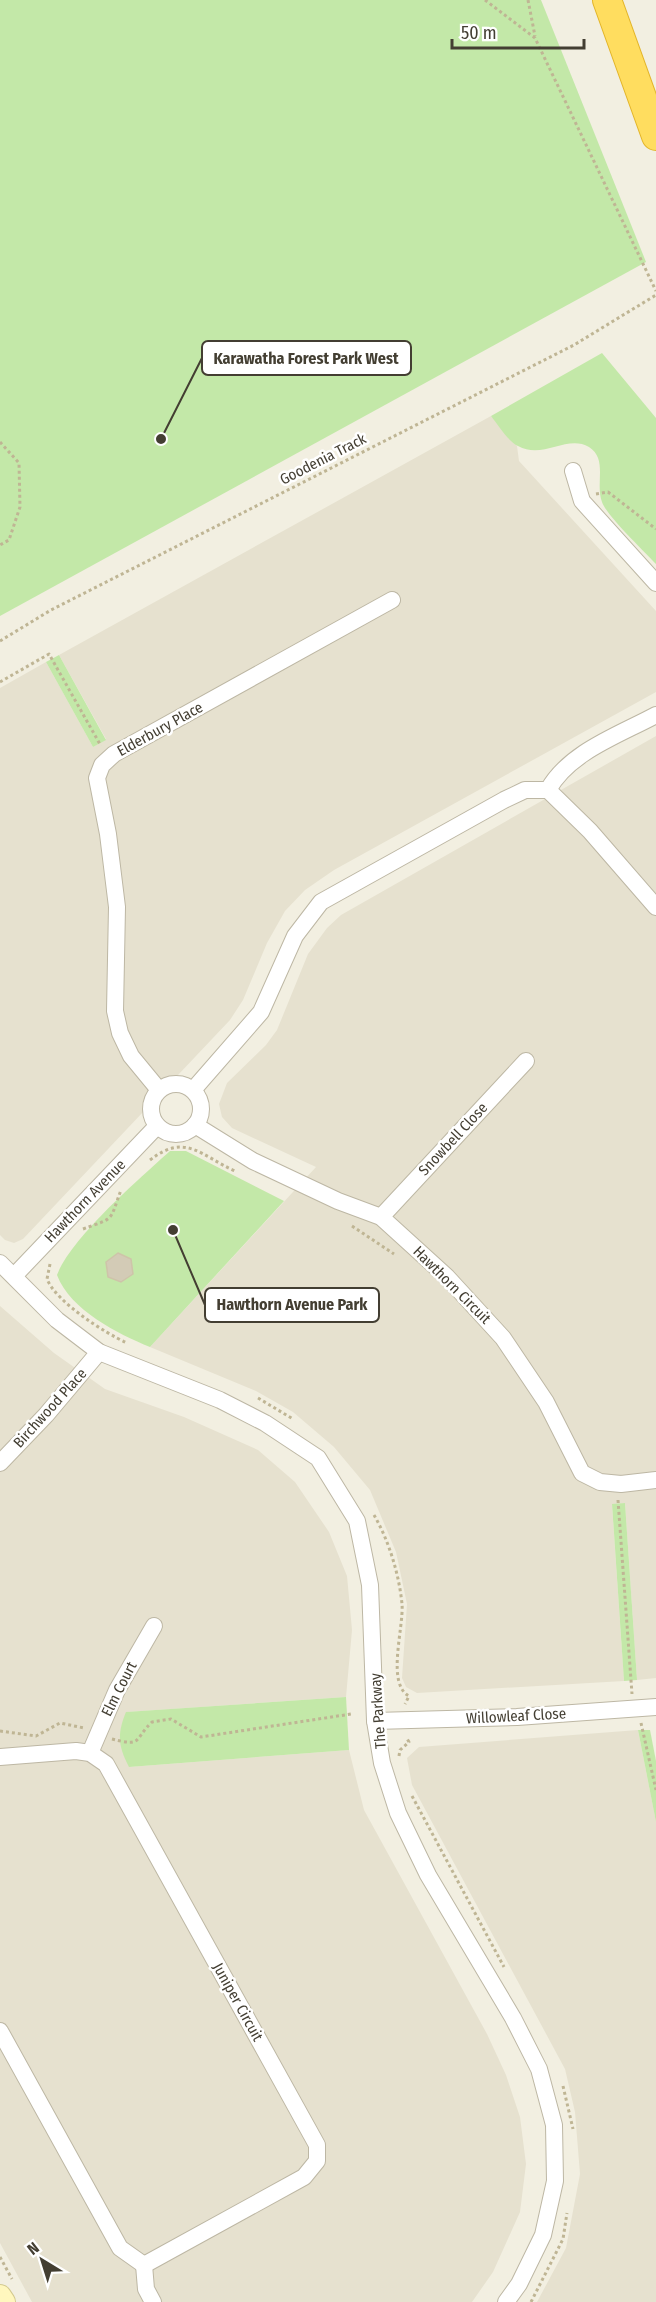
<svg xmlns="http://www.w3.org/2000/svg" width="656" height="2302" font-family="'Fira Sans Condensed',sans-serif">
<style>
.residential{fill:#e6e1cf}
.green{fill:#c3e8a8}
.building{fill:#d3cbb6;stroke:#cec4a9;stroke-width:1.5}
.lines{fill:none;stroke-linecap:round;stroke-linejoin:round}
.minor-casing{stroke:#bdb7a4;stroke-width:18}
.secondary-casing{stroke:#d3ca8f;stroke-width:24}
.motorway-casing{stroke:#e3b52a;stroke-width:30}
.path{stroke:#bfb594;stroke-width:3;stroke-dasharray:3 3;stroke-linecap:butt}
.minor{stroke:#fff;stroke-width:16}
.secondary{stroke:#fff7be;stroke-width:22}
.motorway{stroke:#ffdd5f;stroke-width:28}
.labels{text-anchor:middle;stroke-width:5;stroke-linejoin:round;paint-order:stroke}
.street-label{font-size:15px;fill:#433e32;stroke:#fff}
.leader{fill:none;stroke:#433e32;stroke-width:2}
.callout-dot{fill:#433e32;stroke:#fff;stroke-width:2}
.callout{fill:#fff;stroke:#433e32;stroke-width:2}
.callout-label{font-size:16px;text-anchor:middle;font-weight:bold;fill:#433e32}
</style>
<rect width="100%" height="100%" fill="#f2efe1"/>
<g class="residential">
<polygon points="491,416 517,446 519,461 656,611 656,692 334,870 305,890 285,911 267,943 243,1000 230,1020 23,1239 14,1243 5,1240 0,1235 0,688 46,662 93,747 106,739 59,655"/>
<polygon points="656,736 656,1678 637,1680 625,1503 612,1505 624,1681 417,1693 406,1687 402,1678 407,1604 396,1552 370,1490 334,1447 293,1412 256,1391 150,1347 316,1167 232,1128 222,1117 219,1104 227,1083 266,1045 277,1030 308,954 327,928 341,915"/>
<polygon points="0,1306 54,1353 105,1389 184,1417 258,1450 295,1482 329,1532 347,1576 352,1630 346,1697 127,1712 129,1767 349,1750 364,1810 487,2034 506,2075 520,2117 526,2164 520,2212 493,2272 472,2302 32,2302 0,2243"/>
<polygon points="638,1730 656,1822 656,2302 537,2302 566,2248 580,2174 575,2112 565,2069 412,1785 407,1758 419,1747"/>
</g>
<g class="green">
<polygon points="0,0 541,0 646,262 0,616"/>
<path d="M602,353L656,418V564C644,551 606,515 602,502C595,483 608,459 589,447C567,434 543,460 518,446C508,441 498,425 491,416Z"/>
<polygon points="59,655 106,740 93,747 46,662"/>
<path d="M170,1151H186L284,1201L150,1347C118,1334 70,1310 57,1275C72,1237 138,1180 170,1151Z"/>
<polygon points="625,1503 637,1680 624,1681 612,1504"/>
<path d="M346,1697L349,1750L129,1767C118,1746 117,1734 126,1712Z"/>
<polygon points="638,1730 650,1730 656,1761 656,1822"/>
</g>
<polygon class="building" points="118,1253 131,1259 133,1274 121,1282 108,1277 106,1262"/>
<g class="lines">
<defs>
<g id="minor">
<polyline points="573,471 582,501 656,583"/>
<polyline points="548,790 590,831 656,907"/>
<circle cx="176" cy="1109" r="25"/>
<polyline points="159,1090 131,1056 120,1033 115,1011 117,907 108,834 97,778 102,765 114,754 392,600"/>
<path d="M193,1090L261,1012L295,936L321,902L504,800L525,790H548C569,752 619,735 656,715"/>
<polyline points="195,1125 253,1161 338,1201 381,1217 447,1277 503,1338 546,1402 582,1473 600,1482 621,1484 656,1480"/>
<polyline points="381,1217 526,1061"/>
<polyline points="0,1263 57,1320 99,1352 220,1400 265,1423 318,1458 357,1521 370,1585 375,1721 382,1763 398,1813 428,1875 513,2018 539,2069 554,2125 555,2181 543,2235 519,2284 506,2302"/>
<polyline points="14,1276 157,1126"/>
<polyline points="0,1463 46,1415 99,1352"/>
<polyline points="375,1721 517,1717 656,1707"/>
<polyline points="90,1753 117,1690 154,1626"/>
<polyline points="0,1757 76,1751 90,1753 106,1764 317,2145 317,2161 304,2177 144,2265"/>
<polyline points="0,2031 120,2248 144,2265"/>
<polyline points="144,2265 146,2289 153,2302"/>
</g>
<polyline id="secondary" points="0,2296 4,2302"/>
<polyline id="motorway" points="607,0 656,136"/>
</defs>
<use href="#minor" class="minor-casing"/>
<use href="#secondary" class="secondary-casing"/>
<use href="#motorway" class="motorway-casing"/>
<g class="path">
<polyline points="485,0 535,38 656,291"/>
<polyline points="528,0 535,36"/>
<polyline points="0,442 19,463 20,507 9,540 0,545"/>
<polyline points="596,494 608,492 656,529"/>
<polyline points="0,641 51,610 574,345 656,295"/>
<polyline points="0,682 49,654 101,746"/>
<path d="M150,1160C186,1132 201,1156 235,1171"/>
<polyline points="352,1226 394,1254"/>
<path d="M83,1229C116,1217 109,1222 121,1190"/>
<path d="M50,1264L47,1279C56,1302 105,1333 127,1343"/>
<polyline points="258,1398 293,1419"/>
<polyline points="618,1500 632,1694"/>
<path d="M374,1515C389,1541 399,1574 402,1604C404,1627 386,1684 409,1696L405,1704"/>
<polyline points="641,1723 656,1790"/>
<polyline points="0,1731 36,1736 60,1723 84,1728"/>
<path d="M112,1739C143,1747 133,1740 152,1722L171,1719L201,1737L351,1714"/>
<polyline points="399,1756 400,1750 409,1742 406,1737"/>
<polyline points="412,1796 504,1967"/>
<polyline points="563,2086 573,2129"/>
<polyline points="0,2257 12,2279"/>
<polyline points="531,2302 563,2239 567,2213"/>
</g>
<use href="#minor" class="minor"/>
<use href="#secondary" class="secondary"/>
<use href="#motorway" class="motorway"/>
</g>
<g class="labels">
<g class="street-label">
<text transform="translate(323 459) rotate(-27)" y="5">Goodenia Track</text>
<text transform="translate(160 729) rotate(-29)" y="5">Elderbury Place</text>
<text transform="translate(453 1139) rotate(-47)" y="5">Snowbell Close</text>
<text transform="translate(85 1201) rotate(-46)" y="5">Hawthorn Avenue</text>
<text transform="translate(452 1285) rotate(45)" y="5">Hawthorn Circuit</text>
<text transform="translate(50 1408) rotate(-48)" y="5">Birchwood Place</text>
<text transform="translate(119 1689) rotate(-63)" y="5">Elm Court</text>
<text transform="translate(378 1711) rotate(-94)" y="5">The Parkway</text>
<text transform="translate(516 1716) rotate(-3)" y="5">Willowleaf Close</text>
<text transform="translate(238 2002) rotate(61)" y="5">Juniper Circuit</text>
</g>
</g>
<path class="leader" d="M161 439L202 358M173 1230L205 1305"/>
<g class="callout-dot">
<circle cx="161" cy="439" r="6"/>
<circle cx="173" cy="1230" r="6"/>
</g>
<g class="callout">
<rect x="202" y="341" width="209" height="34" rx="6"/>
<rect x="205" y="1288" width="174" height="34" rx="6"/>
</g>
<g class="callout-label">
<text x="306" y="364">Karawatha Forest Park West</text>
<text x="292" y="1310">Hawthorn Avenue Park</text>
</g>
<g transform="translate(42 2260) rotate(322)" stroke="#ffffff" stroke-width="4.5" paint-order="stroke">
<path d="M0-4.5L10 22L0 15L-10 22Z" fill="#433e32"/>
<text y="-9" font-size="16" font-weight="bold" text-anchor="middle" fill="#433e32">N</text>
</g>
<path d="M452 39v9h132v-9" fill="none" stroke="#433e32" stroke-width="3"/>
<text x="461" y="39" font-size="18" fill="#433e32" stroke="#ffffff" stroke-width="4.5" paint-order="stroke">50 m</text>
</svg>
